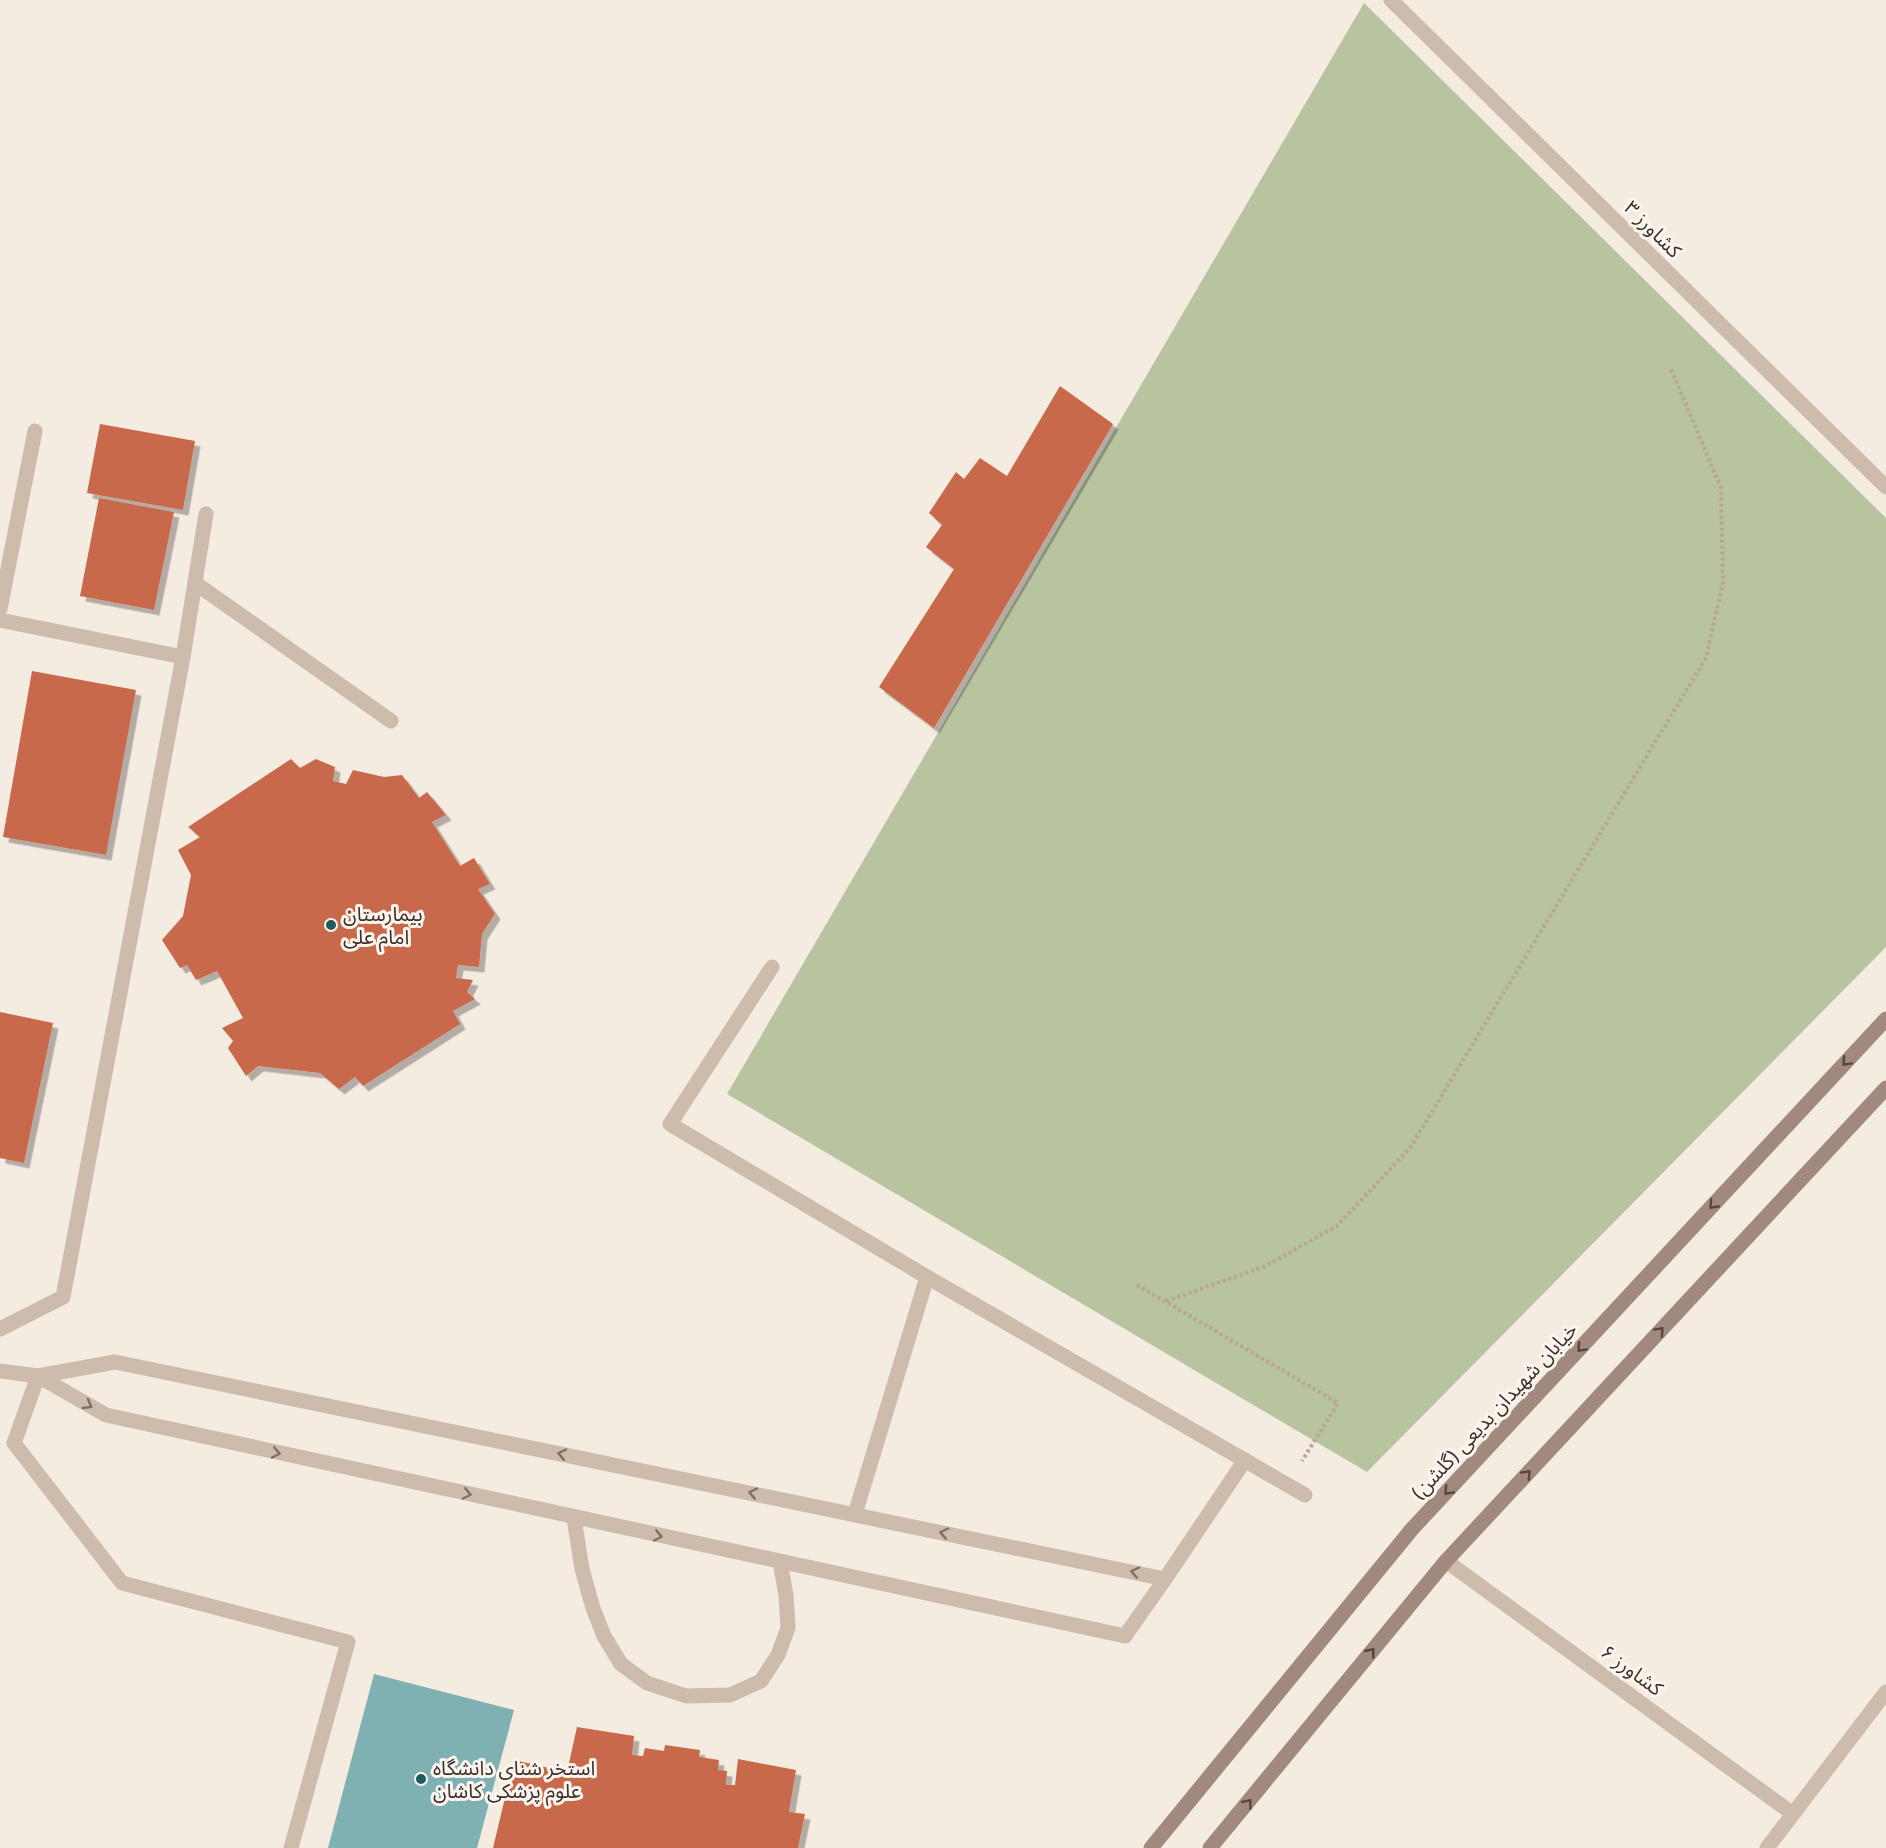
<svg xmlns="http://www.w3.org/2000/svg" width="1886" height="1848" font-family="Overpass,'Noto Sans Arabic',sans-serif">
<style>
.green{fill:#b8c4a0}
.water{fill:#7fb0b2}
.building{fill:#c8694b;filter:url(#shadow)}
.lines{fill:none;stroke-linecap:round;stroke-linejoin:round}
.path{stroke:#b9a596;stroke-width:4;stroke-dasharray:3 3;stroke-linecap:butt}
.lane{stroke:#cdbbac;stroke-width:15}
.street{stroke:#cdbbac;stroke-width:15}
.secondary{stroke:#a18a7d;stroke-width:15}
.oneway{stroke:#544640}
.oneway2{stroke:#7d6f65}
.poi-dot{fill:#1f5a5e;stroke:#fbf5ee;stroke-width:2}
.labels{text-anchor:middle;stroke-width:6;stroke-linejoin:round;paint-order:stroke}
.street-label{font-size:20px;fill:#3b302b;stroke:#fbf5ee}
.poi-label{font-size:20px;fill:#3b302b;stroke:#fbf5ee;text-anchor:start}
</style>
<defs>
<filter id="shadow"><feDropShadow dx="5.5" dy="5.5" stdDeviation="0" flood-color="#0004"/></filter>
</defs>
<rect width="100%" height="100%" fill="#f4ebe1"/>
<polygon class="green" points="1364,3 1886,518 1886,947 1367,1472 727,1094"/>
<polygon class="water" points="374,1674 514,1710 477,1848 328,1848"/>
<g class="building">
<polygon points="1060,386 1113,424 934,728 879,687 954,569 926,547 942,525 929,513 956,472 964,479 980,458 1007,476"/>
<polygon points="100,424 195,441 183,510 87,493"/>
<polygon points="99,498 174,512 154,610 80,596"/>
<polygon points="32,671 136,690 106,855 3,837"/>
<polygon points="291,759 300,768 316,759 335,767 333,781 346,784 353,770 384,777 402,775 419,798 427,792 446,815 432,822 460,866 474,858 490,884 478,889 495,914 482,934 479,967 458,965 456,978 473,980 467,992 475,999 453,1011 460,1024 363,1086 355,1077 339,1089 320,1073 258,1066 246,1076 228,1048 233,1041 222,1028 243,1018 217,971 196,980 187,965 180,968 162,940 183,916 191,875 178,850 200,837 188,827"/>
<polygon points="0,1012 53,1023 24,1163 0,1158"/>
<polygon points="577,1727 634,1736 632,1755 643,1756 645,1748 664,1751 665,1745 700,1750 699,1757 719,1760 718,1770 727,1771 726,1785 735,1785 738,1759 796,1770 789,1812 805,1814 798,1848 493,1848 514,1760 567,1772"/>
</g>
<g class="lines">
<g class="path">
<polyline points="1137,1285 1338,1403 1302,1461"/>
<polyline points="1166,1301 1266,1266 1337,1226 1410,1148 1706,658 1723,583 1721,488 1671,369"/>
</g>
<g class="lane">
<polyline points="195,583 391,721"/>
<polyline points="0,609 35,431"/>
<polyline points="0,620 183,657"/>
<polyline points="772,967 670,1124 927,1277 1305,1495"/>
<polyline points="0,1329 63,1297 183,657 206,514"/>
<polyline points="0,1371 38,1376 115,1362 1165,1579 1125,1636 106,1415 38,1376"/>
<polyline points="855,1514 927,1277"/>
<polyline points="574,1518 582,1569 593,1608 604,1636 621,1664 647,1683 686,1696 730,1695 761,1681 778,1655 788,1628 786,1595 780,1562"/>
<polyline points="1165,1579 1245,1460"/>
</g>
<g class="street">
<polyline points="1391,0 1886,487"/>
<polyline points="38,1376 14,1443 122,1583 348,1642 291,1848"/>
<polyline points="1446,1561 1793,1814"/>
<polyline points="1767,1848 1886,1692"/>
</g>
<g class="secondary">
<polyline points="1151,1848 1412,1529 1886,1019"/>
<polyline points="1210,1848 1446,1561 1886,1088"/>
</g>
</g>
<defs><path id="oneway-chevron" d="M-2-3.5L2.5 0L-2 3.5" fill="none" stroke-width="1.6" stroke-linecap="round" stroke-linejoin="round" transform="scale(1.5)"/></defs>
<g class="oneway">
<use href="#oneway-chevron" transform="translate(1846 1062) rotate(133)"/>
<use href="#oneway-chevron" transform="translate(1713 1205) rotate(133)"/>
<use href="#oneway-chevron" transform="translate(1660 1331) rotate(-47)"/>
<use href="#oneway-chevron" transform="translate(1581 1348) rotate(133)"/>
<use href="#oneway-chevron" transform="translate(1527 1474) rotate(-47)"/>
<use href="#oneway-chevron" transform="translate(1448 1491) rotate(133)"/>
<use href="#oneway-chevron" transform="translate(1371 1652) rotate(-51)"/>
<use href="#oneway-chevron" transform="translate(1248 1803) rotate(-51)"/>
</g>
<g class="oneway2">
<use href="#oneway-chevron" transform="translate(88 1405) rotate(30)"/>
<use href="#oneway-chevron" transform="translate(276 1453) rotate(12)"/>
<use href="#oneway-chevron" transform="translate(562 1454) rotate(-168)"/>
<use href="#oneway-chevron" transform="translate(753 1493) rotate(-168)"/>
<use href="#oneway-chevron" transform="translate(467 1494) rotate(12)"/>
<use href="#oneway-chevron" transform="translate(944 1533) rotate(-168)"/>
<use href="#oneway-chevron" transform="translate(658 1536) rotate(12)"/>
<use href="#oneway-chevron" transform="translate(1135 1572) rotate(-168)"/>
</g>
<g class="poi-dot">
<circle cx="331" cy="925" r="6"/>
<circle cx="421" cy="1779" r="6"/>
</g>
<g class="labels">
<g class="street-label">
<text transform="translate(1653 229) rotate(45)" y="7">کشاورز ۳</text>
<text transform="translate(1494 1411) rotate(-47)" y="7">خیابان شهیدان بدیعی (گلشن)</text>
<text transform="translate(1632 1670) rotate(36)" y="7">کشاورز ۶</text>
</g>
<g class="poi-label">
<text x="343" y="921">بیمارستان<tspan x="343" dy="23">امام علی</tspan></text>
<text x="433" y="1775">استخر شنای دانشگاه<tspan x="433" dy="23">علوم پزشکی کاشان</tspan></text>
</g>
</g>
</svg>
